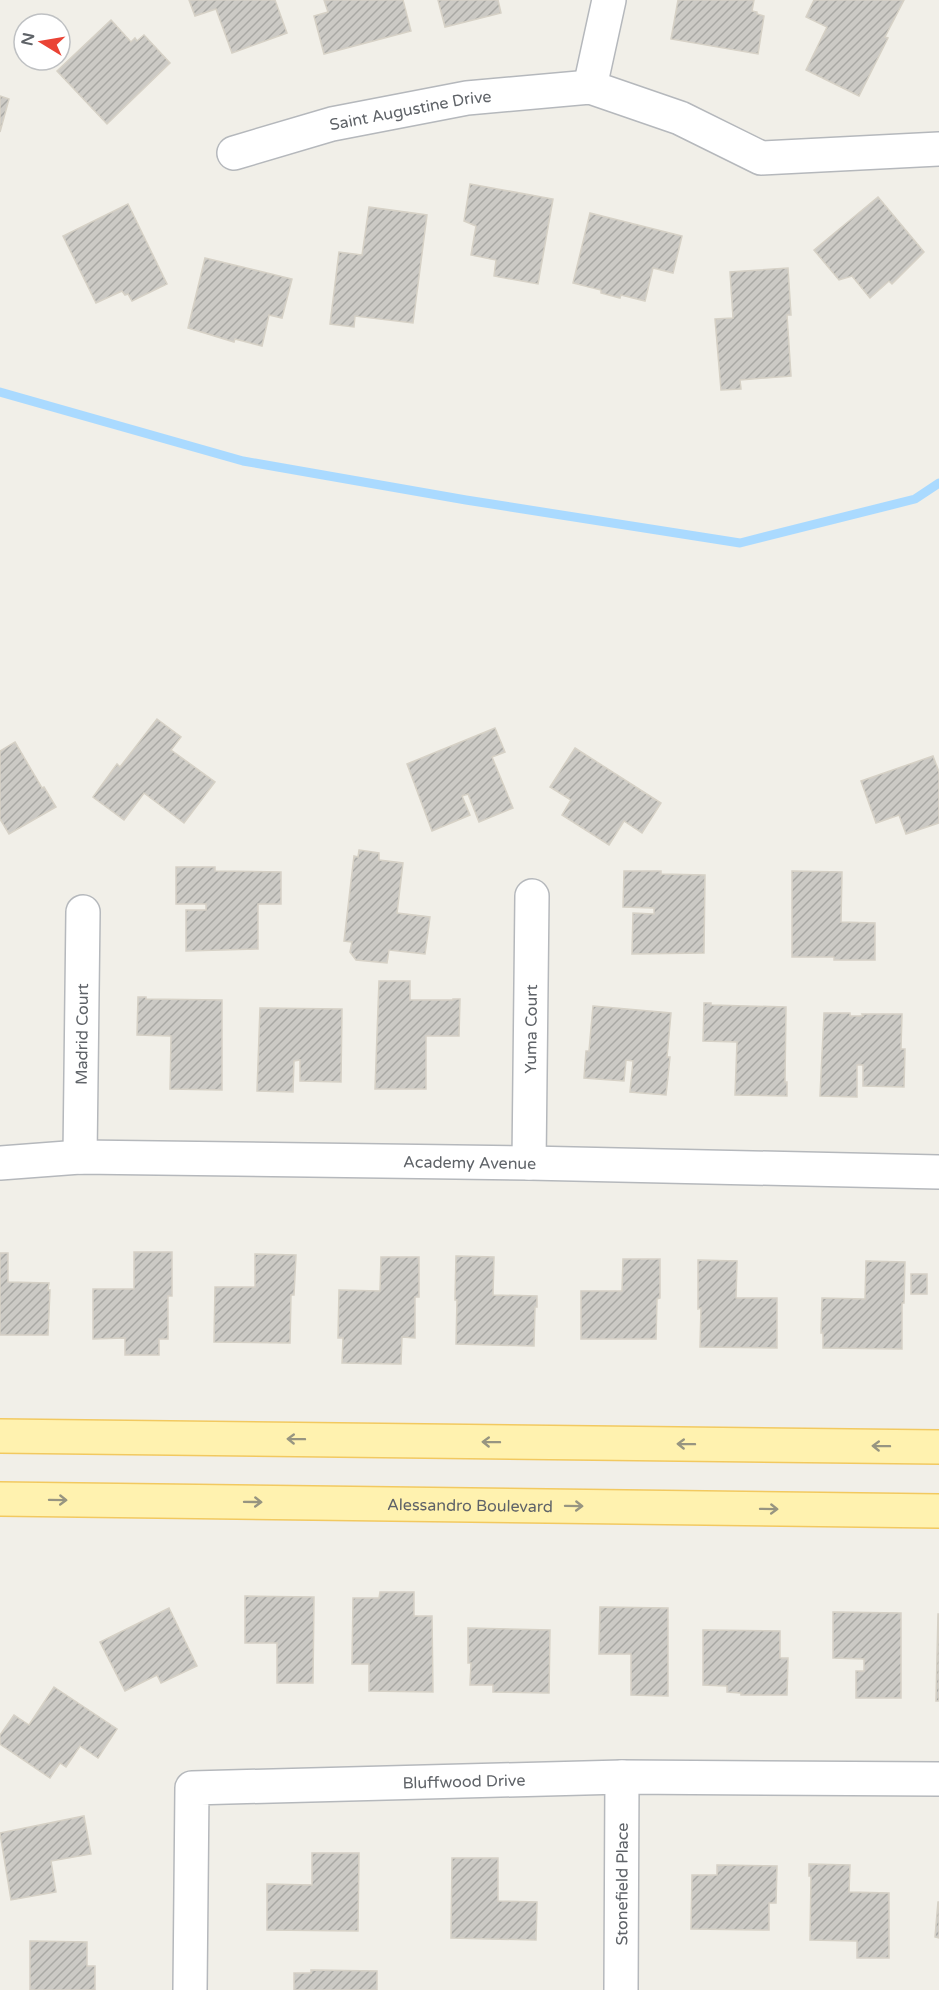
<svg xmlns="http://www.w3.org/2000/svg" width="939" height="1990" font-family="'Varela Round',sans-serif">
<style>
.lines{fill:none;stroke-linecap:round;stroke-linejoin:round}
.stream{stroke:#aadaff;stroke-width:9}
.building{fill:url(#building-hatch);stroke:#d6d1c6;stroke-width:1.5}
.minor-casing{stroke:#b5b8bc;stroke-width:36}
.major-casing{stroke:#f2c960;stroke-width:36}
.minor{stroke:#fff;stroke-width:33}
.major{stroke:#fff2af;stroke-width:33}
.oneway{stroke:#979581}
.labels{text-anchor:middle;stroke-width:4.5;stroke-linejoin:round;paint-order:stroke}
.street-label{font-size:16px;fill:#5f6368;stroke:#fff}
</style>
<defs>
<pattern id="building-hatch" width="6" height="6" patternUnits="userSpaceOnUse" patternTransform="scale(1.5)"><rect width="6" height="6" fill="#cccac5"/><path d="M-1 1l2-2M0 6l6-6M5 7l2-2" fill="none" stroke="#a9a8a4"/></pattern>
</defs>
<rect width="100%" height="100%" fill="#f1efe8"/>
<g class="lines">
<polyline class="stream" points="0,392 243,461 466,500 740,543 915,499 939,483"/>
</g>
<g class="building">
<polygon points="189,0 275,0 287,33 232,53 216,9 195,16"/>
<polygon points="324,0 403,0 411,31 324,54 314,16 328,12"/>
<polygon points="438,0 498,0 501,13 445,27"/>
<polygon points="678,0 754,0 752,11 757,12 757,14 764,16 758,54 671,39"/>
<polygon points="814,0 904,0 885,37 888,38 859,96 806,70 827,27 806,17"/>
<polygon points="111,20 131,42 135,38 137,41 144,35 170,63 107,124 57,71"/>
<polygon points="0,96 9,99 0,132"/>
<polygon points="470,184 553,199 538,284 494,276 496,260 471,255 476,226 464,221"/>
<polygon points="878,197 924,252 892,284 889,281 870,298 852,276 839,280 814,250"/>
<polygon points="128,204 167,284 132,301 128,294 125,295 122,291 96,303 63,236"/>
<polygon points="369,207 427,215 413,323 355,316 354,327 330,324 339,252 362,255"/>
<polygon points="590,213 682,236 673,273 653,268 645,301 621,295 620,298 601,293 601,290 573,283"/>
<polygon points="205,258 292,279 282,318 269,315 262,346 235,339 234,342 188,328"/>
<polygon points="788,268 791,315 787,315 791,376 740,380 741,389 721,390 715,319 733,318 730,272"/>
<polygon points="157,719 181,737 171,750 215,782 184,823 144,793 124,820 93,797 117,764 120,767"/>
<polygon points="495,728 505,752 492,757 513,808 479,822 468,794 462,796 470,815 432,831 407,764"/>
<polygon points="15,742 42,788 44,787 56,807 9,834 0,819 0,751"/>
<polygon points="575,748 661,803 642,833 624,821 609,845 562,815 571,800 550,787"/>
<polygon points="933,756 939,772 939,823 906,834 899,815 876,823 861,781"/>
<polygon points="359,850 379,853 379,860 403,863 397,913 430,917 425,954 389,950 387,963 356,960 350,952 352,942 344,941 354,856 358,857"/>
<polygon points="176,867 215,867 215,871 281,872 281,904 258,904 258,949 186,951 186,910 206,910 206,904 176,904"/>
<polygon points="624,871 661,871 661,874 705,875 704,953 632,954 633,913 654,914 654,908 623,907"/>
<polygon points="792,871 842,872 841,922 875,923 875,960 834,960 834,957 792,957"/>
<polygon points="379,981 410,981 410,1000 453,1000 453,999 460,999 459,1036 426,1036 426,1089 375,1089"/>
<polygon points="138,997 146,997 146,999 222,1000 222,1090 170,1089 171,1036 137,1035"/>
<polygon points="704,1003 711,1003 711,1005 786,1007 785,1082 787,1082 787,1096 735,1095 737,1042 703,1041"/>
<polygon points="593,1006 671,1013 667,1057 670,1057 666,1095 630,1092 633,1061 626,1060 624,1081 584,1078 586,1051 589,1051"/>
<polygon points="260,1008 342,1009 341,1082 300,1081 300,1060 294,1061 293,1092 257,1091"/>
<polygon points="824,1013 850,1013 850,1016 863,1016 862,1014 902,1014 901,1049 905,1049 904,1087 863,1086 863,1065 857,1065 857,1097 820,1096"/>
<polygon points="134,1252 172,1252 172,1296 168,1296 168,1339 159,1339 159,1355 125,1355 125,1338 93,1339 93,1289 134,1289"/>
<polygon points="0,1253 8,1253 8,1282 49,1283 48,1290 50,1290 48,1335 0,1335"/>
<polygon points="255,1254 296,1255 294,1295 291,1295 290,1343 214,1342 215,1287 255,1287"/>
<polygon points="456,1256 494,1257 493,1295 537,1296 537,1307 535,1307 534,1346 456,1344 457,1300 455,1300"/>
<polygon points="381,1257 419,1257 419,1297 415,1297 415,1338 402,1337 401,1364 342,1363 343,1338 338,1338 339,1290 380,1291"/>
<polygon points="623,1259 660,1259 660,1298 657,1299 656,1339 581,1339 581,1291 622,1291"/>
<polygon points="698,1260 737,1261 736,1298 777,1298 777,1348 700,1347 701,1308 698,1309"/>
<polygon points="866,1261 905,1262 904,1303 902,1303 902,1349 823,1348 823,1333 821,1333 822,1298 865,1299"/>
<rect x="911" y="1274" width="16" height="20"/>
<polygon points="380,1592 414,1592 414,1616 432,1616 433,1692 369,1691 369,1664 352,1664 353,1598 379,1598"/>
<polygon points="245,1596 314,1597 313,1683 277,1683 277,1643 245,1643"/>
<polygon points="600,1607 668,1608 668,1696 631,1695 631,1654 599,1654"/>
<polygon points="169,1608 197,1666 161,1683 157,1675 125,1691 100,1642"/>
<polygon points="833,1612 901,1613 901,1698 856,1698 856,1671 864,1671 864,1659 833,1658"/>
<polygon points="938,1614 939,1614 939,1701 936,1701"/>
<polygon points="468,1628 550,1630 549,1693 493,1692 493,1685 470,1685 471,1663 468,1663"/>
<polygon points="703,1630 780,1631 780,1658 788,1658 787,1695 741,1695 741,1693 727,1692 727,1686 703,1685"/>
<polygon points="54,1687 117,1729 98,1758 80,1746 66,1767 60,1763 50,1778 0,1744 0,1735 14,1715 29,1725"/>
<polygon points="84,1816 91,1854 51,1861 56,1892 11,1900 0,1833"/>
<polygon points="312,1853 359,1853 358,1931 267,1930 267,1884 312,1885"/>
<polygon points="452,1858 498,1858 498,1901 537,1902 536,1940 451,1938"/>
<polygon points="809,1864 850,1865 849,1892 889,1893 889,1958 857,1958 857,1941 810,1940 811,1876 809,1876"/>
<polygon points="717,1865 777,1866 776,1903 769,1903 769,1930 691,1929 692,1875 717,1875"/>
<polygon points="938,1902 939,1902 939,1938 935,1937"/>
<polygon points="30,1941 87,1942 87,1966 95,1966 95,1990 30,1990"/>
<polygon points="311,1970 377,1971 377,1990 294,1990 294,1973 311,1973"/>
</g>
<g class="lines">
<defs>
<g id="minor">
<polyline points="590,87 609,0"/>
<path id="s1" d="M234,153L332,124L467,98L590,87L680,118L761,158L939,149"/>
<path id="s2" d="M80,1157L83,912"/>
<path id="s3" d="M0,1163L80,1157L529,1163L939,1172"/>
<path id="s4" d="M529,1163L532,896"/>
<path id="s5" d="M190,1990L192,1788L622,1777L939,1779"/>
<path id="s6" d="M621,1990L622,1777"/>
</g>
<g id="major">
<polyline points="0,1436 939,1447"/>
<path id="s7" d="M0,1499L939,1511"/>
</g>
</defs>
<use href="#minor" class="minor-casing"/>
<use href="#major" class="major-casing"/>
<use href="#minor" class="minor"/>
<use href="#major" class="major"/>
</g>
<defs><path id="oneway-shaft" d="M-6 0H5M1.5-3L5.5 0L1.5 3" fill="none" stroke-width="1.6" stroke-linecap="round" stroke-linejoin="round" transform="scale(1.5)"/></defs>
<g class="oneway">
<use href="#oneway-shaft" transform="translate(296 1439) rotate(-179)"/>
<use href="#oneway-shaft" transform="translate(491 1442) rotate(-179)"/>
<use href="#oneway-shaft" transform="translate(686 1444) rotate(-179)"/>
<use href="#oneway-shaft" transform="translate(881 1446) rotate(-179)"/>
<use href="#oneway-shaft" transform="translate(58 1500) rotate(1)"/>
<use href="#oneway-shaft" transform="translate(253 1502) rotate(1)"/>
<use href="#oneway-shaft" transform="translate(574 1506) rotate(1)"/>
<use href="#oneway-shaft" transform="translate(769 1509) rotate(1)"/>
</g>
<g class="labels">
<g class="street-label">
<text dy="6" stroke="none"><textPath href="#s1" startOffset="182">Saint Augustine Drive</textPath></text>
<text dy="6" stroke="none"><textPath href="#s4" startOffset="134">Yuma Court</textPath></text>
<text dy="6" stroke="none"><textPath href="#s2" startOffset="123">Madrid Court</textPath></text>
<text dy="6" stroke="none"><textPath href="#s3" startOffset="470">Academy Avenue</textPath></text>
<text dy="6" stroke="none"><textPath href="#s7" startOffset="470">Alessandro Boulevard</textPath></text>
<text dy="6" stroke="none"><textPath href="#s5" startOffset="474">Bluffwood Drive</textPath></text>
<text dy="6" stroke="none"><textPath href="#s6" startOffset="106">Stonefield Place</textPath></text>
</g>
</g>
<g transform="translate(42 42) rotate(281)"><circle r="28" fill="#ffffff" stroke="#bfc1c3" stroke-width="1.5"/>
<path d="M0-4.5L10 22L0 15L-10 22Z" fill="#ea4335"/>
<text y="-9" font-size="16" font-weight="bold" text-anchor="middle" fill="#5f6368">N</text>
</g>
</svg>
